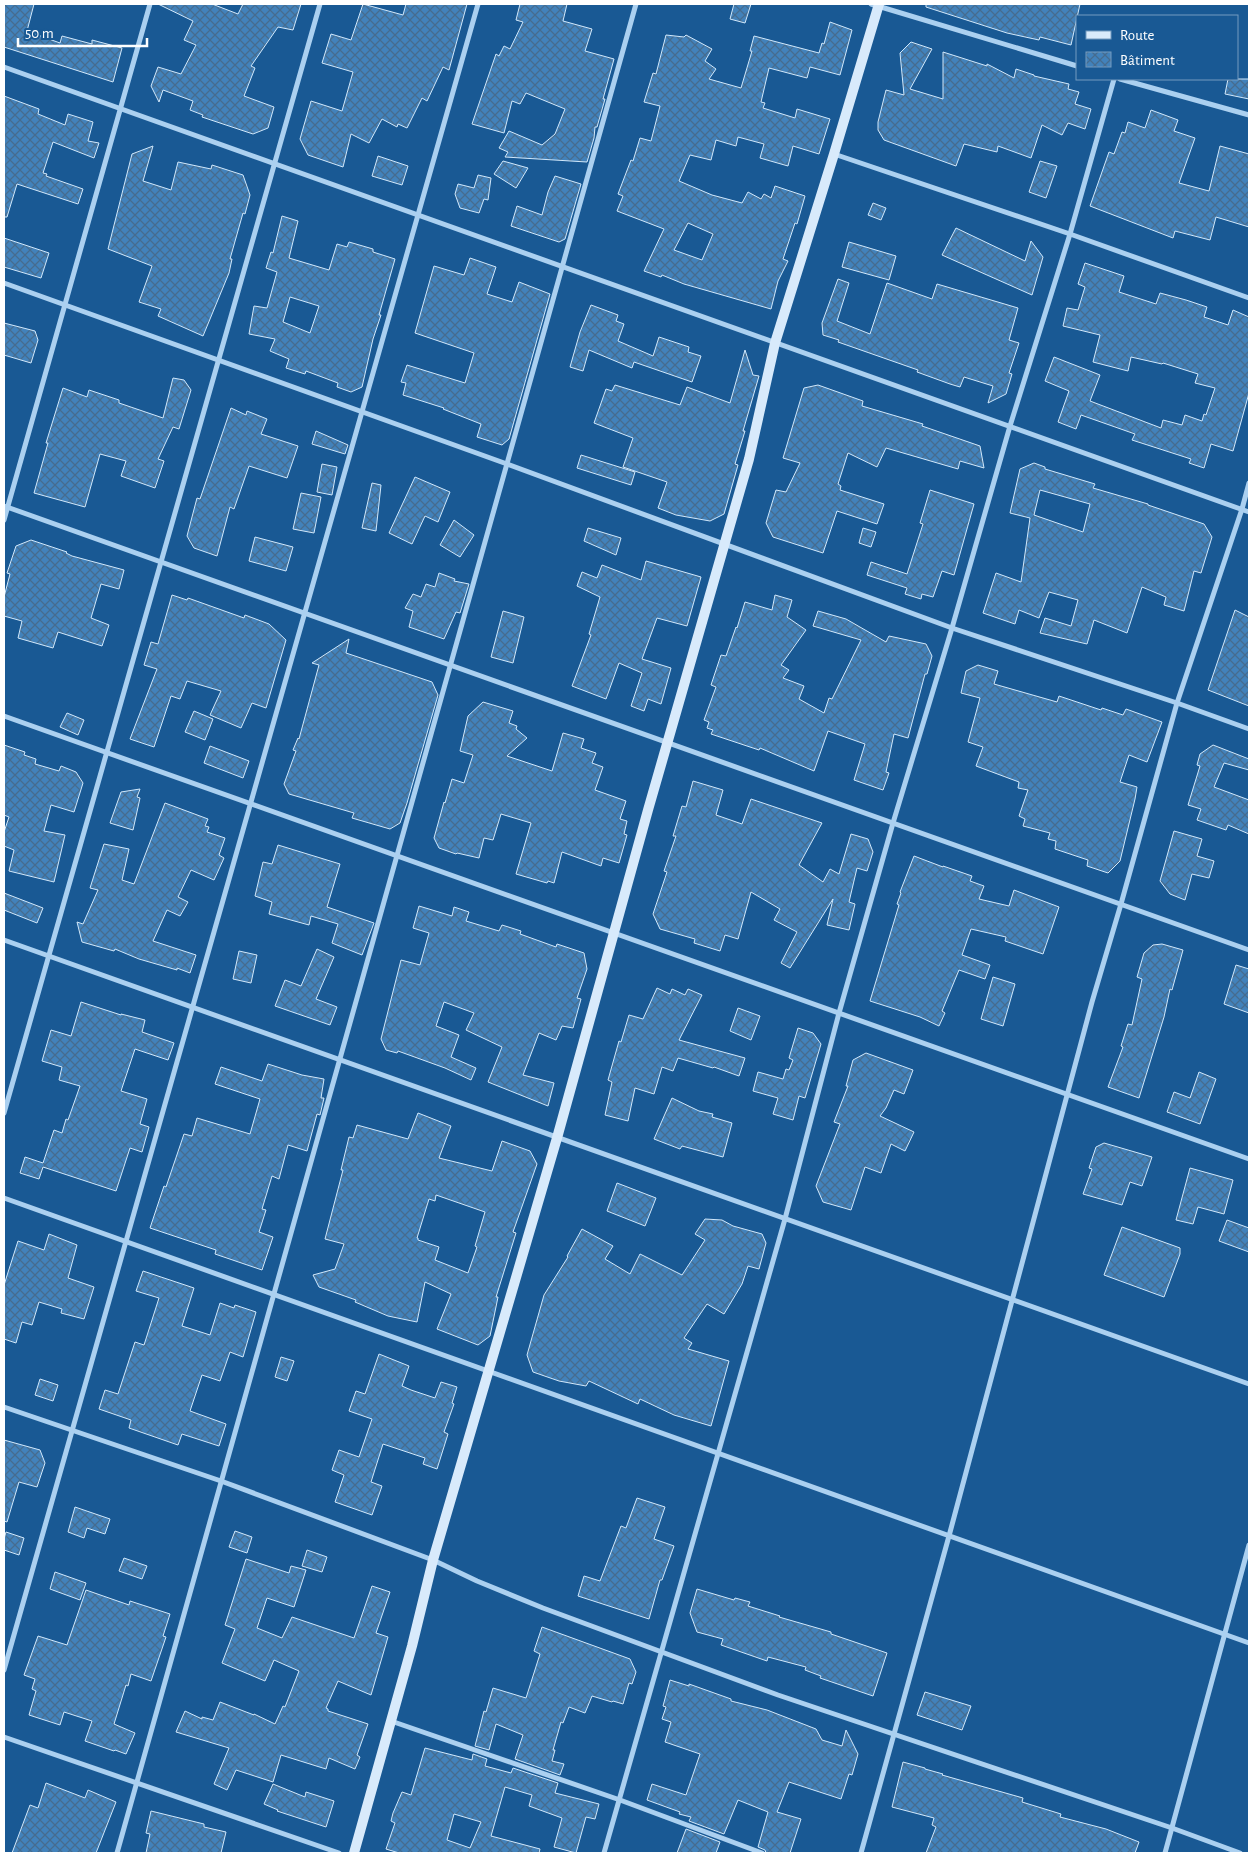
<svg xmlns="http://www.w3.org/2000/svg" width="1253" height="1857" font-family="'Alegreya Sans',sans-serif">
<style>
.building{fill:url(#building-cross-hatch);stroke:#d1e8fb;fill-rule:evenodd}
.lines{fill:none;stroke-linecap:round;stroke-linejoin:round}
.street{stroke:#abd0f0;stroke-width:5}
.secondary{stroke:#d8eafb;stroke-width:10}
</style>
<defs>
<pattern id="building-cross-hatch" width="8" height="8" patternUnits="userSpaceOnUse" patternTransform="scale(1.25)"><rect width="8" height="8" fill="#4282bb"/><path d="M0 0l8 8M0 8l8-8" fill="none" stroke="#466c8f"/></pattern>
</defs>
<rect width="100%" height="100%" fill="#195994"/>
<g class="building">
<polygon points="4,4 34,4 27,31 60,43 62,36 92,44 92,40 122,48 113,82 4,47"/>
<polygon points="158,4 212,4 238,14 243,4 301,4 293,30 278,27 251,66 255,68 244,96 274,107 268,128 253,134 202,117 203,115 190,110 193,101 163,90 159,102 151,86 158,67 181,74 196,45 184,40 193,21"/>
<polygon points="363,4 403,15 406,4 467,4 449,70 443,67 427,101 422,98 407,128 398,124 397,127 382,119 369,143 351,134 343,167 308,155 300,139 311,101 342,111 353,72 322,63 331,34 351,40"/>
<polygon points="520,4 567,4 563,21 592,29 585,51 614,59 603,99 605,99 597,127 595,127 594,138 587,162 505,157 508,152 499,148 509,131 542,145 555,134 565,109 526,93 520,104 512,101 504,133 472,124 496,54 499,56 504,46 510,49 523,22 516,20"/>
<polygon points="734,4 751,4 745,23 730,19"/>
<polygon points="926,4 1080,4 1071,45 1040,37 1039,40 1007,33 926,7"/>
<path d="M830,22L852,30L840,75L810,67L807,78L769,68L761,102L765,103L763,108L795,118L797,109L830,119L819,154L793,146L788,166L760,158L764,144L738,137L736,146L716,140L711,160L690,155L679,181L712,195L742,203L748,192L761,199L764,194L771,198L775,186L805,196L797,224L795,223L783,259L788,261L778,281L771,309L684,284L662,275L661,277L644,271L664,229L617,211L623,196L618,194L631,160L633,161L640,138L651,141L660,106L644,102L653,73L656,74L666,35L684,37L686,35L712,49L705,61L716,69L709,79L741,88L752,51H750L754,36L819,53L822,43L824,44ZM688,223L713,234L702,260L674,250Z"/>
<polygon points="911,42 932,49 910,89 943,99 943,52 987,66 987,64 1014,78 1016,69 1034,75 1034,76 1069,84 1068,89 1079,92 1075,104 1091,109 1085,129 1068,123 1062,135 1042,125 1031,158 998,146 997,152 964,144 956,166 884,140 878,130 878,122 886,90 904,95 900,53"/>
<polygon points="1228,79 1249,79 1249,99 1225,94"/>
<polygon points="4,96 39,109 38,114 65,125 68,114 93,122 88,141 99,143 94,158 53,142 43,173 47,174 46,176 83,189 78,204 17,184 7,217 4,217"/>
<polygon points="1151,110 1178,120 1174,131 1195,138 1179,183 1209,191 1220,146 1249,154 1249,227 1216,217 1210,240 1175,231 1173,238 1090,206 1109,152 1114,154 1122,132 1125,133 1128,122 1145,128"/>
<polygon points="153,146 143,181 171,190 178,162 211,169 212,165 243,175 250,195 245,214 243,213 230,259 232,259 229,273 203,336 158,316 161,309 139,302 152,266 108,249 132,154"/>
<polygon points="378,156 408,166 402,185 372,176"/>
<polygon points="503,161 528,168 516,188 494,174"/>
<polygon points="1040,161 1057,166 1046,198 1029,192"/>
<polygon points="478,175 491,178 488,200 484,199 479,213 460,208 455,194 458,184 474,188"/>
<polygon points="555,176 581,184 565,239 559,242 511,226 517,206 542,215 548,192"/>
<polygon points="873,203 886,208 881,220 868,215"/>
<path d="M282,216L298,221L289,258L329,270L337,244L347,247L349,242L373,249V252L395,259L379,315H381L373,339L362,387L351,392L337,387L338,383L306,371L305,374L286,368L289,359L270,351L275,339L249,334L254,306L267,308L277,272L266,268L271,252L273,253ZM290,297L319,306L310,333L283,322Z"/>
<polygon points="956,228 1025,261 1031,241 1043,257 1032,295 942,255"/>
<polygon points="4,238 49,253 41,278 4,267"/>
<polygon points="849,242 896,256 889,280 842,267"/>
<polygon points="470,258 496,267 487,294 512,302 519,282 550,294 509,439 502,445 477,437 481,424 443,409 444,408 403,395 406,383 401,382 407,365 465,383 474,353 415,333 434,266 464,275"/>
<polygon points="1085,263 1124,276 1119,292 1156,304 1160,293 1186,300 1207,307 1204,317 1228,325 1233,310 1249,317 1249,393 1233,451 1211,444 1204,468 1189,463 1191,459 1132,440 1135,434 1081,415 1076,429 1058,422 1069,391 1045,381 1054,357 1100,375 1090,401 1161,428 1163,420 1182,425 1185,415 1202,421 1204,414 1206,415 1215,388 1195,383 1198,374 1163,363 1162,364 1131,357 1128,371 1093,362 1100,335 1063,326 1067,308 1078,310 1085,287 1078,284"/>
<polygon points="838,279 849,283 837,321 870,334 887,283 932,299 937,284 1018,308 1009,340 1019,343 1009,373 1012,374 1006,394 988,403 993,386 964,377 960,387 950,384 917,372 918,370 838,342 839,340 823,335 822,323"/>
<polygon points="591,305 618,315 616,321 624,324 618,341 653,356 659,337 689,347 688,352 701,356 692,382 634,362 632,368 589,350 583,371 570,367 580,332"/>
<polygon points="4,323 35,331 38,340 31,363 4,355"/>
<polygon points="745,350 753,375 759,376 743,431 745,431 735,464 738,465 724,514 710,521 676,515 658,508 667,482 623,467 633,438 594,423 606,389 612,391 615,385 680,405 687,387 730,403"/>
<polygon points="173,378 184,380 191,390 179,429 173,427 158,459 164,461 155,488 121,476 126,461 100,454 85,507 34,493 48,443 46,443 63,388 87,397 89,390 119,400 119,403 163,418"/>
<polygon points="818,385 863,401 862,406 923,424 922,426 980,446 984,468 960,461 958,469 886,448 877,467 848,453 838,484 841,486 840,490 884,504 877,524 837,511 823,553 773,537 766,523 776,490 786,492 800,463 783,458 804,388"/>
<polygon points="231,408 246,415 247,411 267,419 261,434 298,446 287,478 249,466 234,509 230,507 217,556 194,548 187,536 197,498 200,499"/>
<polygon points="316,431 348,445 345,454 312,444"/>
<polygon points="581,455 635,472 631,485 577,468"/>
<path d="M1034,463L1045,467V469L1095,484L1093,488L1148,504V505L1204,524L1212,537L1201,573L1194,571L1184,611L1164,605L1166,597L1142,587L1127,633L1094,620L1087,644L1040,633L1045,618L1071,626L1078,600L1049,592L1039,618L1019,610L1015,624L983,613L996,573L1021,582L1030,518L1010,513L1020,469ZM1040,490L1090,504L1083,532L1034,515Z"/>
<polygon points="322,464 337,467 332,495 317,492"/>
<polygon points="415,477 450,492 438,522 425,516 412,544 389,533"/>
<polygon points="372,483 381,485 376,531 362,528"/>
<polygon points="930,490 974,504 954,575 942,571 933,597 922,594 921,599 905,594 907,588 867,575 871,562 907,574 923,524 920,523"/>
<polygon points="301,493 321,497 314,533 293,529"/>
<polygon points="454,520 474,535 460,557 440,545"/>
<polygon points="588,528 621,538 616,555 584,541"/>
<polygon points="863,528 876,532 871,547 859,543"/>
<polygon points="255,537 293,547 286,571 249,561"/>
<polygon points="31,540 67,552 66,553 72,556 124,570 119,589 101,584 91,618 109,625 102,646 58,632 53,648 18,638 22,621 4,616 4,597 10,574 7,573 16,546"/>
<polygon points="646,561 701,577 687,626 657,618 642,659 671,668 661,704 648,699 644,711 631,706 642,673 619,663 606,699 572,686 591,635 589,634 600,597 577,586 582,572 597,578 602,565 641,580"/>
<polygon points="439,573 455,579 454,581 469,584 460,613 456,612 444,639 409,627 413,611 405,608 413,594 421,597 426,584 435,587"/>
<polygon points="172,595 187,600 188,598 244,618 245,615 269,624 286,640 266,708 252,703 241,728 210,715 221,691 187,681 180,699 171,696 154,747 130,739 157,669 144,665 151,642 158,644"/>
<polygon points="775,595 792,600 787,617 806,630 781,665 789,670 783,678 804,686 799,699 824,713 829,698 832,699 861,640 813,626 818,611 846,619 886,642 889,636 926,644 932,656 927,674 925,674 908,738 894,734 886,772 889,773 883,790 854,780 865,744 828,731 814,771 760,748 759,750 711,734 713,730 707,728 709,722 704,720 716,687 711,685 721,655 726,656 736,627 737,628 745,602 772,610"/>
<polygon points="1235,610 1249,617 1249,706 1208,690"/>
<polygon points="503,611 524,617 513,663 491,657"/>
<polygon points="349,639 346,653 432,682 438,695 407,803 400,823 390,829 352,818 354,813 289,794 284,784 296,751 293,750 298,738 299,739 319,665 312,663"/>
<polygon points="978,665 998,671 994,684 1057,702 1059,696 1101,710 1102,708 1123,715 1126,709 1162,722 1147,762 1129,755 1120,782 1137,787 1135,799 1120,861 1108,873 1087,866 1088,860 1055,849 1056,841 1048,839 1050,833 1023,826 1025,819 1019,816 1028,790 1018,788 1019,782 976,766 983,747 968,742 980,698 961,693 966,671"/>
<polygon points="483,702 513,711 509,723 517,726 516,729 527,738 507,756 552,771 563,733 584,739 581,748 596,753 592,763 603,767 595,790 626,801 620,819 627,821 624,834 627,835 619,863 603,858 601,866 562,852 554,883 548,881 547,883 516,874 531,823 501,814 493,840 484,838 479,858 457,853 456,854 439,848 434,838 444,802 445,803 452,779 464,783 473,755 460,751 468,716"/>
<polygon points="194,711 213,719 205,740 185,732"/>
<polygon points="67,713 84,720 78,735 60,727"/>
<polygon points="4,745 25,752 24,755 36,759 35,764 59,771 61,766 76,772 83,783 74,812 51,805 44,831 65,835 54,882 9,871 14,850 4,846 4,832 9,817 4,815"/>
<polygon points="1213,745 1249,759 1249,770 1224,763 1214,787 1249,800 1249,834 1228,825 1226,830 1197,820 1201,809 1188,805 1200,766 1197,765 1200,754"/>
<polygon points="210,746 249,761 243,778 204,763"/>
<polygon points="693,781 723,790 716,815 742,824 751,799 822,823 799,865 823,882 830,869 839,874 851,834 868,839 873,852 867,871 857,868 849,902 855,904 849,930 827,925 833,899 790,968 781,963 797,932 774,920 780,909 751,892 738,939 725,935 720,951 694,943 695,939 660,929 653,914 667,872 664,871 676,836 673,836 682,806 686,807"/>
<polygon points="140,789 137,797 140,798 133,830 110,823 121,792"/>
<polygon points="165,803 208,819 205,826 209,827 207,832 225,838 219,855 224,858 214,880 191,870 178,897 188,902 180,916 167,910 153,941 196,955 190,973 177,968 177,970 139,959 115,949 114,951 82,942 77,922 83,924 98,890 90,888 104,844 129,849 122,880 134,884"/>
<polygon points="1174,831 1202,839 1197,856 1214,861 1209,878 1192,874 1185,900 1170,894 1160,881"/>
<polygon points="278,845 340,864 327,907 374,923 362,955 332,943 338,924 311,916 309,925 269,914 272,902 255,896 263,862 272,864"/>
<polygon points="914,856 943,867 943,866 972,876 970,881 984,886 979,899 1009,906 1014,890 1059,907 1043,954 1005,941 1006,937 971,929 962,955 990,965 985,979 959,970 942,1011 945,1013 939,1026 920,1017 870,1001 899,905 897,904 901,893 900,892"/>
<polygon points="4,893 43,908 37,923 4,910"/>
<polygon points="419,906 452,916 454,907 469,912 466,921 499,931 502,925 521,931 520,934 556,947 557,944 584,953 587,969 577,998 581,999 573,1028 562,1026 556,1040 539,1033 523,1075 554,1083 548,1106 488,1082 502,1047 466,1030 474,1013 444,1002 436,1026 459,1035 451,1057 476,1068 471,1080 445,1068 398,1051 397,1053 386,1050 381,1039 401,960 420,965 429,933 413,928"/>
<polygon points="1162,944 1183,950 1172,990 1170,989 1164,1017 1139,1098 1108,1087 1123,1047 1121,1046 1128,1024 1132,1025 1142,979 1137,977 1144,953 1153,945"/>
<polygon points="317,949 334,957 316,999 337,1007 330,1025 275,1006 285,980 301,986"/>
<polygon points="239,951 257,955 251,983 233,979"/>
<polygon points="1236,965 1249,969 1249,1013 1224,1004"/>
<polygon points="993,977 1015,984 1003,1026 981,1019"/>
<polygon points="657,988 670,994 672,989 685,995 688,989 702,995 679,1040 745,1058 739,1076 714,1067 713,1068 678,1058 673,1071 662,1067 654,1094 635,1088 628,1121 605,1115 612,1082 608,1080 619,1041 621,1042 629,1015 643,1019"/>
<polygon points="81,1002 121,1015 121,1014 145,1020 142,1032 174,1043 168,1060 135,1049 121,1091 147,1099 140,1124 149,1127 142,1152 130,1148 116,1191 43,1167 39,1179 20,1173 25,1157 43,1163 54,1130 62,1133 66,1119 68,1120 80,1086 59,1080 62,1067 42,1061 51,1030 71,1036"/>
<polygon points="738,1008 760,1016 751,1040 730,1031"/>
<polygon points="798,1028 813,1033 821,1044 805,1098 799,1096 793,1120 773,1114 778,1098 753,1091 758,1072 783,1079 786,1069 789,1070 793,1060 789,1058"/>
<polygon points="866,1053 913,1070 904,1094 894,1090 886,1108 880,1116 914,1132 905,1151 891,1144 881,1173 865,1167 851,1210 823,1202 816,1186 840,1124 834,1122 848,1086 846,1086 853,1060"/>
<polygon points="268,1064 302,1075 324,1079 321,1098 324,1098 320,1115 317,1114 307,1151 288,1145 279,1179 272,1176 262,1209 266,1210 259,1232 273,1237 262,1270 215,1254 216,1250 150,1228 164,1186 166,1187 184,1134 192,1136 197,1118 250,1134 260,1099 215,1084 221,1067 262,1081"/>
<polygon points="1199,1072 1216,1079 1200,1124 1167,1112 1174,1092 1190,1098"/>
<polygon points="672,1098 699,1111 713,1114 712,1117 732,1123 723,1157 682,1146 680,1149 654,1139"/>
<path d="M418,1113L451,1126L439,1158L492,1171L502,1141L530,1151L537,1164L513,1232L516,1233L496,1297H498L490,1336L478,1345L437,1329L451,1294L425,1282L417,1322L388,1316L355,1302L356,1300L319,1287L313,1275L335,1269L344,1244L325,1239L343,1170H341L349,1137L353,1138L357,1125L408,1139ZM436,1195L485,1212L475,1246L477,1247L468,1273L435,1260L439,1247L418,1240V1238H417L429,1199L435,1201Z"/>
<polygon points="1104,1143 1152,1157 1142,1186 1130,1182 1122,1205 1083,1194 1092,1169 1089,1168 1096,1147"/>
<polygon points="1190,1168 1233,1180 1224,1214 1198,1207 1193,1224 1176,1220"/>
<polygon points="617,1183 656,1198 645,1226 607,1211"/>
<polygon points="705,1219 722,1220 733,1226 762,1234 766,1243 759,1269 748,1266 742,1284 724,1314 707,1304 684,1338 692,1343 688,1349 729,1361 711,1426 674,1415 640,1399 638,1404 589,1381 586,1386 559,1381 533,1372 527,1355 544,1295 568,1257 567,1256 582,1229 613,1246 605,1259 630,1274 640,1254 682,1275 705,1240 695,1234"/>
<polygon points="1227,1220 1249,1228 1249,1252 1219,1241"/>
<polygon points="1122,1227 1180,1248 1180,1254 1164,1297 1104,1275"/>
<polygon points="49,1234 77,1245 68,1278 94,1287 84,1319 61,1313 62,1309 39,1302 32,1325 22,1322 16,1343 4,1339 4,1285 18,1241 44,1250"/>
<polygon points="143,1271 194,1288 182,1326 210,1335 220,1303 234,1308 235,1305 256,1312 243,1357 230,1352 220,1381 202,1375 190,1411 226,1424 219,1446 182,1434 178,1445 129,1428 131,1420 99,1409 105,1390 118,1394 135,1342 144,1345 159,1298 136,1291"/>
<polygon points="379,1354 409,1366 402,1386 411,1390 435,1398 441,1382 457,1387 452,1403 454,1404 444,1432 448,1434 437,1469 423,1464 425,1458 383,1444 371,1482 382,1486 372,1515 335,1502 344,1475 332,1470 339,1450 359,1457 372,1419 349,1411 356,1391 365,1394"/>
<polygon points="281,1357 294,1361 287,1381 275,1377"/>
<polygon points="40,1379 58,1385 53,1401 35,1395"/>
<polygon points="4,1440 40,1450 45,1463 37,1487 19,1482 7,1522 4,1521"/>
<polygon points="637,1498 665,1507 654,1539 674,1546 662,1580 660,1580 649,1619 578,1596 584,1576 600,1581 621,1526 626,1528"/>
<polygon points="75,1507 110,1519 105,1534 87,1528 84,1538 68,1532"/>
<polygon points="235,1531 252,1537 247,1553 229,1547"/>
<polygon points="6,1532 24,1538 19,1555 4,1550 4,1539"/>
<polygon points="307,1550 327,1557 322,1572 302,1566"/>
<polygon points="124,1558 147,1566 142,1579 119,1571"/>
<polygon points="246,1559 289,1573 291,1566 306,1570 294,1607 267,1598 257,1628 282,1638 292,1617 354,1638 372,1586 390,1592 376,1633 388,1637 371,1695 338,1681 326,1708 328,1709 328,1711 368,1724 357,1755 360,1757 355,1769 329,1758 326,1769 281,1755 273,1782 236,1770 227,1790 214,1784 229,1748 176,1732 185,1711 202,1719 202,1717 213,1720 220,1702 254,1715 254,1714 275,1724 283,1706 285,1707 299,1671 274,1660 265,1681 222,1663 235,1629 225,1625"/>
<polygon points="55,1572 86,1583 80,1600 50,1589"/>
<polygon points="697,1589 734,1600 735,1598 750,1602 748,1606 780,1616 779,1617 831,1632 831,1634 887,1653 873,1696 820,1678 821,1676 805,1670 806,1667 768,1657 767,1661 721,1645 723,1639 697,1632 690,1613"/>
<polygon points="86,1590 129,1605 130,1601 170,1614 163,1636 166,1637 151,1681 131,1674 128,1686 126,1685 114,1724 135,1733 126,1754 115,1750 114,1751 85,1741 92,1721 64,1712 60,1725 29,1715 36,1691 32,1689 35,1679 24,1675 38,1636 67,1645"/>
<polygon points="542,1627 630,1659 636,1672 632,1684 629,1683 623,1704 613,1701 612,1702 592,1696 585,1713 569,1707 563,1723 561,1722 553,1750 555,1750 552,1761 564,1764 560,1775 515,1759 523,1735 496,1724 489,1750 475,1746 484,1711 486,1712 493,1688 526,1698 540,1654 534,1651"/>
<polygon points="670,1680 689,1686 689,1684 731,1699 731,1701 767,1710 816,1729 822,1740 842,1746 846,1730 858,1754 852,1775 849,1774 841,1799 789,1782 777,1812 801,1819 790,1853 766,1853 765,1850 758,1847 768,1812 738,1800 724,1834 689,1821 691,1817 679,1814 680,1812 647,1800 652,1784 686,1795 700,1754 665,1742 671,1722 662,1719 666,1707 663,1706"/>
<polygon points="925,1692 971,1706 962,1730 917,1715"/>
<path d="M425,1748L472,1760L473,1754L487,1759L485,1766L511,1773L513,1768L558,1783L555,1793L599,1804L595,1819L586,1817L576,1853L554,1847L562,1818L529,1806L532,1795L505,1787L491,1836L540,1849L539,1853H399L386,1849L395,1823L391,1821L393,1813L402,1792L411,1795ZM454,1814L481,1822L470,1848L447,1840Z"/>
<polygon points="903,1762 925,1768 925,1769 943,1774 942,1775 1023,1798 1022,1802 1061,1814 1060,1817 1106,1829 1139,1842 1135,1853 926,1853 936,1827 932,1825 934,1818 892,1807"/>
<polygon points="46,1783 85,1798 88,1790 116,1802 96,1853 12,1853 30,1805 38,1808"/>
<polygon points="273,1784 305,1797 306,1792 334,1801 326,1827 277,1811 278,1810 264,1804"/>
<polygon points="151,1811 204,1824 204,1827 226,1832 221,1853 146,1853 150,1834 146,1833"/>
<polygon points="686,1829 720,1842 716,1853 677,1853"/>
</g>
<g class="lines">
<g class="street">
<polyline points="871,4 1077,66"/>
<polyline points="4,67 1249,512"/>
<polyline points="1120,79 1249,115"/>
<polyline points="834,154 1070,234 1249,298"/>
<polyline points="4,283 507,464 952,628 1177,703 1249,729"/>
<polyline points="4,506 1249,950"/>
<polyline points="4,520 150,4"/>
<polyline points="4,716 1249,1159"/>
<polyline points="4,940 1249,1384"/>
<polyline points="4,1113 320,4"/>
<polyline points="4,1198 1249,1643"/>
<polyline points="4,1407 221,1481 433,1560 477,1581 543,1608 778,1695 1172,1828 1240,1853"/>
<polyline points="4,1670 478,4"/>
<polyline points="391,1721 620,1800 762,1853"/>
<polyline points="4,1737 339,1853"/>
<polyline points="117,1853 636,4"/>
<polyline points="604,1853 785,1219 839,1013 893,823 952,628 1010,426 1070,234 1114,79"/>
<polyline points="861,1853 949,1536 1092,1002 1121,904 1177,703 1242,509 1249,483"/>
<polyline points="1165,1853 1249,1545"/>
</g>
<polyline class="secondary" points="354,1853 412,1646 433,1560 557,1138 648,810 749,459 775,343 834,154 879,4"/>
</g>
<rect width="1253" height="1857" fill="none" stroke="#ffffff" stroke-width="10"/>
<rect x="1076" y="15" width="162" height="65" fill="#195994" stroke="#759bbf"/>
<rect x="1086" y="31" width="25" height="8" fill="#d8eafb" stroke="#759bbf"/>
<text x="1120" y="40" font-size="15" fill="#ffffff">Route</text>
<rect x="1086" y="52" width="25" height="15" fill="url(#building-cross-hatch)" stroke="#759bbf"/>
<text x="1120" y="65" font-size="15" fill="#ffffff">Bâtiment</text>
<path d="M18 38v8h129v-8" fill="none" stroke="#ffffff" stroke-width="2.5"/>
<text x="25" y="38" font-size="15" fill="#ffffff" stroke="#195994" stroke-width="4" paint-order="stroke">50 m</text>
</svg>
